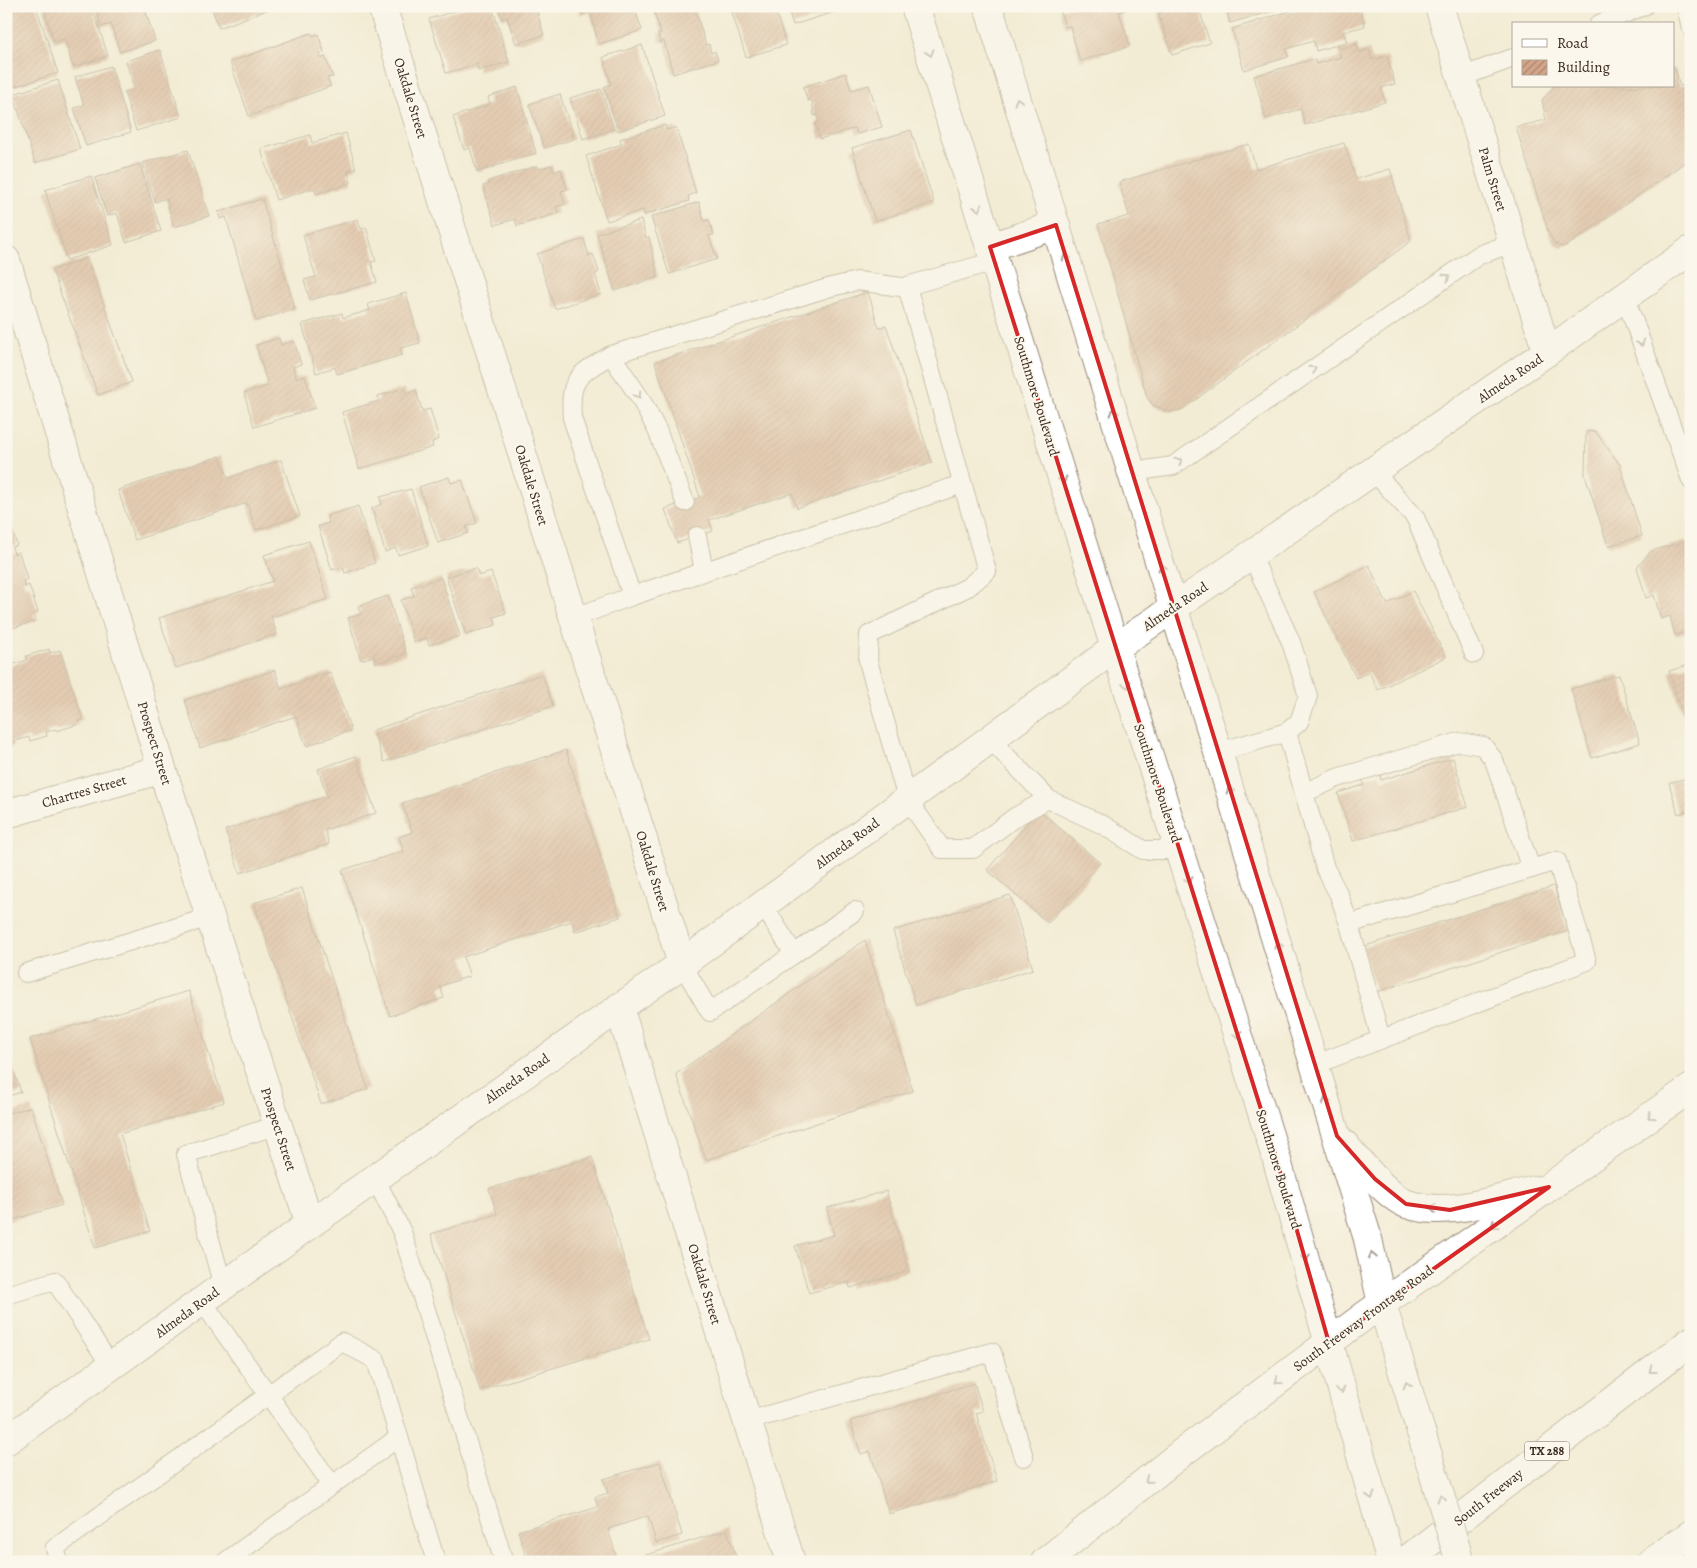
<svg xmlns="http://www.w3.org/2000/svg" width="1697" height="1568" font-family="Alegreya,serif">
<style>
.building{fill:url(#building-hatch)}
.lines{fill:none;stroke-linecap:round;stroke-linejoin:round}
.service-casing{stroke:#978b7a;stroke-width:20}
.minor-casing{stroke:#978b7a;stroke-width:30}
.secondary-casing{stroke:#978b7a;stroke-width:30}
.primary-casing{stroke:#978b7a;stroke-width:30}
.motorway-casing{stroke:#978b7a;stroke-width:30}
.service{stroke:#fff;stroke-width:18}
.minor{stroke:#fff;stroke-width:28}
.secondary{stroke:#fff;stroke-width:28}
.primary{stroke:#fff;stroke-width:28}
.motorway{stroke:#fff;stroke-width:28}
.secondary-bridge-casing{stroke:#978b7a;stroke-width:30;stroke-linecap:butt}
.secondary-bridge{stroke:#fff;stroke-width:28}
.oneway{stroke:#a79f9a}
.marked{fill:none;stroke:#d62828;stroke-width:4;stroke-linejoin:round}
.labels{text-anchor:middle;stroke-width:4;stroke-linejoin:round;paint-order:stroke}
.shield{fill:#fbf7ec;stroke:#75685c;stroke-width:1}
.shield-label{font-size:12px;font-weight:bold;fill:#3b2a1e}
.street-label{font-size:14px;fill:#3b2a1e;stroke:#fbf7ec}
</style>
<defs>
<pattern id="building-hatch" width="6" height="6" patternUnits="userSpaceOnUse" patternTransform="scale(1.25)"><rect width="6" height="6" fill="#d2a487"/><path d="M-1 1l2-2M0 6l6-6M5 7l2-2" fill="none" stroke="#ac866e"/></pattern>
</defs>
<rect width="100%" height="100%" fill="#fbf7ec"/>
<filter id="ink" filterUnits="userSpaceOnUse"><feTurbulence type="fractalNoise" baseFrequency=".02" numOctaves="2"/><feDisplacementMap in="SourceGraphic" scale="10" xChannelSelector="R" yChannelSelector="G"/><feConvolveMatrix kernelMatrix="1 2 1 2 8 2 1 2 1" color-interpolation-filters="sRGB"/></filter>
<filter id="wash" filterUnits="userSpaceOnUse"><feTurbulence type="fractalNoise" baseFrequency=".0096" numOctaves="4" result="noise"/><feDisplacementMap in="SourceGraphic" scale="20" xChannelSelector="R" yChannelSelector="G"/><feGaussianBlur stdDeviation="1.12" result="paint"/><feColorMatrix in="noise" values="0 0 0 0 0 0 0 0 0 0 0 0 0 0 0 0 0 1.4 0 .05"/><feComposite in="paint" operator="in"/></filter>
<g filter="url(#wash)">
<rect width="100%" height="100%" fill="#f3ecd6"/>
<g id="blocks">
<g class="building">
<polygon points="28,6 36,6 58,73 13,87 6,67 6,13"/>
<polygon points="43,6 92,6 108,56 73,67 65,39 54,42"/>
<polygon points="95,6 144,6 155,41 120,52 111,24 101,27"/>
<polygon points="211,6 277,6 219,28"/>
<polygon points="471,6 492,6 509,62 478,71 477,64 446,73 429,19"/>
<polygon points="498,6 535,6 544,35 516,44 507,17 502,19"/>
<polygon points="578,6 634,6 642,30 599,44 590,12 581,15"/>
<polygon points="674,6 694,6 706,45 709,44 711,53 715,51 718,60 673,74 664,41 660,43 658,34 661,33 654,12"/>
<polygon points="730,6 774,6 786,45 746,57"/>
<polygon points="787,6 850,6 850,7 793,25"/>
<polygon points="1073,6 1127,6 1128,9 1119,12 1130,46 1080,61 1070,26 1065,27 1060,10"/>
<polygon points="1179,6 1198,6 1210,43 1172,55 1158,13"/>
<polygon points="1225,6 1286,6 1286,7 1230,23"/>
<polygon points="1306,6 1359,6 1365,26 1343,32 1347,42 1316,51 1314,41 1286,49 1288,57 1244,70 1232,29"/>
<polygon points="311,33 313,36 318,34 324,52 319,54 321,59 325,57 333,77 327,78 331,86 249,116 230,62"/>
<polygon points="1357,44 1359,52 1369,49 1372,60 1387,56 1395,84 1381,88 1385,102 1305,125 1301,109 1266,119 1254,76 1314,59 1316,64 1341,57 1338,49"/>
<polygon points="642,45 665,116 618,131 604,87 611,84 603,57"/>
<polygon points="160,50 181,117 136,131 124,92 134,89 126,61"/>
<polygon points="111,66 131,132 86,146 74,108 84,105 75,77"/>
<polygon points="1674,66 1680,86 1691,83 1691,158 1568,245 1562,247 1555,244 1549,234 1516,127 1546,120 1542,100 1555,86 1673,86"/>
<polygon points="846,73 851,90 869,85 882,127 857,134 855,128 820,139 815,123 819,122 817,115 814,116 812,100 808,101 803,87"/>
<polygon points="58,80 80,149 35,163 13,94"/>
<polygon points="517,87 536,153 477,172 470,148 464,150 453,117 490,104 488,97"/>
<polygon points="601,89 614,129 583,139 570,98"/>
<polygon points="560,94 574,139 544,148 529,104"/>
<polygon points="665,125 667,130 676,127 696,193 688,196 689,201 644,215 643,210 607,221 586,156 622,144 620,139"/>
<polygon points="911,130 934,203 875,221 852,148"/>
<polygon points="346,133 356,169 348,171 351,183 316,194 314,188 276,200 261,149 310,135 312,143"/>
<polygon points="1344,143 1356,179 1390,169 1411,241 1183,409 1170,412 1153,405 1147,397 1098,224 1129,216 1119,182 1249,144 1256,169"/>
<polygon points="188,150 209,216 174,227 166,198 155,202 143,163"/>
<polygon points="140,164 161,231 126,242 117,213 107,216 95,178"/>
<polygon points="552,165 554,172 561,169 567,189 561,191 565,204 556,207 558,213 517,226 515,219 495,225 483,186 489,184 488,181 537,166 538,169"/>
<polygon points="91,176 113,245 67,260 45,190"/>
<polygon points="262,199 295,309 256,321 226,217 220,219 218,212"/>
<polygon points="699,202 704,221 709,220 714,235 709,236 717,259 669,274 651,217"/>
<polygon points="358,219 361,229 366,227 376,261 371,262 377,282 310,300 304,280 316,277 303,235"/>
<polygon points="641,220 646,238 649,237 658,277 615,291 597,234"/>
<polygon points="584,239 589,256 593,254 599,272 595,274 601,294 555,309 537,254"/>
<polygon points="87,258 132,382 98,395 52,270"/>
<polygon points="868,292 879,328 886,325 932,463 797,508 792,493 709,520 713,531 677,543 665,509 700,497 655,362"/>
<polygon points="406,293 420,343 400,348 402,355 337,374 335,367 316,373 302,324 342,313 343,318 370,310 368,304"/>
<polygon points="279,338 281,345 294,341 301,364 293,367 296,378 305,376 315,408 254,427 244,393 268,386 256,345"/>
<polygon points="405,388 406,394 416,390 422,411 430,409 439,439 432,442 433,447 359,469 342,412 379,401 378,396"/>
<polygon points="1595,431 1620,465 1642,536 1608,546 1585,475 1586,432"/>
<polygon points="220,456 228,478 281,460 300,516 256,530 247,503 135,540 118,490"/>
<polygon points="449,477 451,483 462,480 477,523 466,527 468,533 438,543 419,487"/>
<polygon points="411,489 428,546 398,555 396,548 385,552 372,508 382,504 380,497"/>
<polygon points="358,506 375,563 345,573 343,567 332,570 318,526 329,523 327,516"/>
<polygon points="9,520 17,545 12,547 14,554 19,552 27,579 23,581 25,587 29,585 38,612 34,614 36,621 6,630 6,521"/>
<polygon points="1691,540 1691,631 1675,635 1670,616 1661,619 1654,595 1646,598 1637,567 1651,551"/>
<polygon points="309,541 328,599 271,617 277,634 176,668 159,618 273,581 264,555"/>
<polygon points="1369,565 1387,604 1413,591 1446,657 1378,690 1369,672 1356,678 1314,592"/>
<polygon points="476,568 479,576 491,572 506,613 494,617 496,625 466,635 446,577"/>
<polygon points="441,578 460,636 429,645 427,638 414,642 401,600 414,596 411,587"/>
<polygon points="388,596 406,654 376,663 374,656 361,660 348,618 361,614 358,606"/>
<polygon points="49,649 50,653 60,650 83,720 78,721 79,724 57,731 56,729 46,732 47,736 30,741 29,737 12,742 13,746 6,748 6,667 27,660 26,656"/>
<polygon points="1691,664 1691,718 1684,720 1669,671"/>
<polygon points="275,670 281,689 330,672 351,730 306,746 296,716 200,748 185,700"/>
<polygon points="542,674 553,706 384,762 373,730"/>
<polygon points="1619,675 1640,743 1592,758 1571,689"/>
<polygon points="566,750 620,917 575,932 572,921 463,957 470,976 440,986 444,998 390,1016 342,870 404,851 399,837 412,832 402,803"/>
<polygon points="356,756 376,813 325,830 329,844 240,873 225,830 327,796 318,769"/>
<polygon points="1453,758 1468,807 1353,841 1338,793 1364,785 1362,779 1380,774 1381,780"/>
<polygon points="1691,777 1691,822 1690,822 1687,811 1678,814 1669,783"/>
<polygon points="1039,810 1100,863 1048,923 987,870"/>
<polygon points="1554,886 1568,931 1376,992 1362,947"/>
<polygon points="302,888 368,1089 321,1104 254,903"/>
<polygon points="1010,895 1033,969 916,1005 893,931"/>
<polygon points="865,940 913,1091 706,1160 676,1074"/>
<polygon points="189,991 224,1102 120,1134 150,1231 95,1248 30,1039"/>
<polygon points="6,1047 21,1092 6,1097"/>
<polygon points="31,1107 62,1205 6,1222 6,1114"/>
<polygon points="592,1157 649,1339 480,1390 431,1234 497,1214 489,1189"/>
<polygon points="886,1191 909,1271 850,1288 849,1282 809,1293 795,1246 834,1235 827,1208"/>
<polygon points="974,1383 983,1411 976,1413 997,1481 889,1514 870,1451 861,1454 850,1421"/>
<polygon points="660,1462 682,1535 656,1543 648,1516 608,1529 618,1562 528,1562 518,1531 598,1507 595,1497 608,1493 603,1479"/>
<polygon points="727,1530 738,1562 627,1562 627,1561"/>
</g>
</g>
</g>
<g filter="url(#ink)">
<use href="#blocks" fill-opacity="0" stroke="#978b7a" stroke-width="1"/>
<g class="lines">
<defs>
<g id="service">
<polyline points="1686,6 1691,28"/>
<polyline points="1599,24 1644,6"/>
<polyline points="1461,77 1513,58"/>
<polyline points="995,261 907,286 987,571 968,587 869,635 868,661 907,799 942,849 973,849 1015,817 1048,799 1103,825 1143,850 1179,850"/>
<path d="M908,288L858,281L831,287L611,355C578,375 569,377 572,418L632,596L962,484"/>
<polyline points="1625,297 1691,480"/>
<polyline points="611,355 640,398 657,430 685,502"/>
<polyline points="1373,471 1415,517 1474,654"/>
<polyline points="1132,472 1173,466 1479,255 1512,243"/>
<polyline points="697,536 704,571"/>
<polyline points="573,618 632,596"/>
<polyline points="1287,732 1304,793"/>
<polyline points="990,739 1048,799"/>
<polyline points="1219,752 1287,732 1299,722 1308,696 1291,642 1251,554"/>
<polyline points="1349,924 1339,895 1325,868 1304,793 1337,778 1459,742 1483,746 1494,760 1531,869"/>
<polyline points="794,954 855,911"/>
<polyline points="682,964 710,1012 794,954 763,905"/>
<polyline points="26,973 210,917"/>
<polyline points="1314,1065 1587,961 1557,861 1349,924 1381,1039"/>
<polyline points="375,1178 402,1232 504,1562"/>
<polyline points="223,1286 186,1154 278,1125"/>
<polyline points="6,1295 55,1281 111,1366"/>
<polyline points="202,1301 332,1485"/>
<polyline points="747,1421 992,1352 1024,1457"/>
<polyline points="59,1562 55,1548 342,1342 376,1360 436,1562"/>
<polyline points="225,1562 399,1437"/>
</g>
<g id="minor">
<polyline points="382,6 682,964"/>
<polyline points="1439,6 1547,352"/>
<polyline points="6,260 162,769 310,1224"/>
<polyline points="6,814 162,769"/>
<polyline points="619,1007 791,1562"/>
</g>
<g id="secondary">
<polyline points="915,6 1115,648 1276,1157 1391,1562"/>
<polyline points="988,6 1368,1239 1382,1304 1421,1432"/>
<polyline points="990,247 1056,225"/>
<path d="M1343,1143C1357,1159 1387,1197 1407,1204C1446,1218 1496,1199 1535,1190"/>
<polyline points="1045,1562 1179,1455 1367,1314 1691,1088"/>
</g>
<polyline id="primary" points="6,1441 310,1224 682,964 1115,648 1547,352 1691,250"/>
<g id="motorway">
<polyline points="1404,1562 1691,1341"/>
<polyline points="1651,1562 1691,1534"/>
</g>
</defs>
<use href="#service" class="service-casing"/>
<use href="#minor" class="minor-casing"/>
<use href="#secondary" class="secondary-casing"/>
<use href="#primary" class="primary-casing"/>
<use href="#motorway" class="motorway-casing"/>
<use href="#service" class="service"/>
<use href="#minor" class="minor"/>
<use href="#secondary" class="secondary"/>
<use href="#primary" class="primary"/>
<use href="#motorway" class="motorway"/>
<defs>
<polyline id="secondary-bridge" points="1421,1432 1460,1562"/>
</defs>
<use href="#secondary-bridge" class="secondary-bridge-casing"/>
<use href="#secondary-bridge" class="secondary-bridge"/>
</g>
<defs><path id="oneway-chevron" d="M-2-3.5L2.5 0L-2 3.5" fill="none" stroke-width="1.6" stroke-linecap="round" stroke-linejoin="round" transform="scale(1.25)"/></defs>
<g class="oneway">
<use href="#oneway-chevron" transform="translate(930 53) rotate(73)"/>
<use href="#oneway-chevron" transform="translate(1018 101) rotate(-107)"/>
<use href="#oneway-chevron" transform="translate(978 208) rotate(73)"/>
<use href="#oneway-chevron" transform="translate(1066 257) rotate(-107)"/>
<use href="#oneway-chevron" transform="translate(1447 277) rotate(-35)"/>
<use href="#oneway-chevron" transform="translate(1641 343) rotate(70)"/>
<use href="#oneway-chevron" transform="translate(1313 369) rotate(-35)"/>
<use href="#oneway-chevron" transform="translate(638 395) rotate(57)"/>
<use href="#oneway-chevron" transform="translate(1114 412) rotate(-107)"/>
<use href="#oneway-chevron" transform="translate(1179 461) rotate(-33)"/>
<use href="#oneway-chevron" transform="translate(1063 480) rotate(73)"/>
<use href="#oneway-chevron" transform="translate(1162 567) rotate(-107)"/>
<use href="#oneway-chevron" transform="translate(1127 685) rotate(72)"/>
<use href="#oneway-chevron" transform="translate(1230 790) rotate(-107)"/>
<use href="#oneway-chevron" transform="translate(1189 880) rotate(72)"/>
<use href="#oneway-chevron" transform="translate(1278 945) rotate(-107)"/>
<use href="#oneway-chevron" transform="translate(1238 1035) rotate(72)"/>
<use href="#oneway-chevron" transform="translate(1326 1101) rotate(-107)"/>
<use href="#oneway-chevron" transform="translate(1651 1116) rotate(145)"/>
<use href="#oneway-chevron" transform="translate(1433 1208) rotate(-172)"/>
<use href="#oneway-chevron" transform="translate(1494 1225) rotate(145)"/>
<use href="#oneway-chevron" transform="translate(1372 1256) rotate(-102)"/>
<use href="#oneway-chevron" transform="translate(1306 1258) rotate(76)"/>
<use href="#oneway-chevron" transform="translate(1652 1370) rotate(142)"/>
<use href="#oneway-chevron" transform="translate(1278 1381) rotate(143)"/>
<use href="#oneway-chevron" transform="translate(1407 1385) rotate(-107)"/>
<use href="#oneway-chevron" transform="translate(1341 1390) rotate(75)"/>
<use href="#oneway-chevron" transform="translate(1148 1480) rotate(141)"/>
<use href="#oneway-chevron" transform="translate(1371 1496) rotate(73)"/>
<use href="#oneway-chevron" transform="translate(1441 1498) rotate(-107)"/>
</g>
</g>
<path d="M0 0H1697V1568H0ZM1056,225L1337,1136L1375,1179L1406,1204L1450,1210L1549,1187L1329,1343L1276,1157L990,247Z" fill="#f3ecd6" fill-opacity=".55" fill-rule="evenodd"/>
<path class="marked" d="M1056,225L1337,1136L1375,1179L1406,1204L1450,1210L1549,1187L1329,1343L1276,1157L990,247Z"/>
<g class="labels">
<rect class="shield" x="1524.5" y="1441.5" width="45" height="19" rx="4"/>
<g class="shield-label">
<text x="1547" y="1455">TX 288</text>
</g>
<g class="street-label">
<text transform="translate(411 98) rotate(73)" y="5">Oakdale Street</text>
<text transform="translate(1493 179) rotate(73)" y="5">Palm Street</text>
<text transform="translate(1510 378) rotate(-34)" y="5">Almeda Road</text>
<text transform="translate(1037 396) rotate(73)" y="5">Southmore Boulevard</text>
<text transform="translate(532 485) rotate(73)" y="5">Oakdale Street</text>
<text transform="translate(1175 606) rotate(-34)" y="5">Almeda Road</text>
<text transform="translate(155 743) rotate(73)" y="5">Prospect Street</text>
<text transform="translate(1158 783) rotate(72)" y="5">Southmore Boulevard</text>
<text transform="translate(84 791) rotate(-16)" y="5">Chartres Street</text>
<text transform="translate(847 843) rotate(-36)" y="5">Almeda Road</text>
<text transform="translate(653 871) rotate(73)" y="5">Oakdale Street</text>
<text transform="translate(517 1078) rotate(-35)" y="5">Almeda Road</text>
<text transform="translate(279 1129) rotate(72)" y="5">Prospect Street</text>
<text transform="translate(1279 1169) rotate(73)" y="5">Southmore Boulevard</text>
<text transform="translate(705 1284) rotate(73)" y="5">Oakdale Street</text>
<text transform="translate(187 1312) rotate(-36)" y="5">Almeda Road</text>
<text transform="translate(1363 1318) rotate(-36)" y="5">South Freeway Frontage Road</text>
<text transform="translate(1488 1497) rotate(-38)" y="5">South Freeway</text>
</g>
</g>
<rect width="1697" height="1568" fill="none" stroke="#fbf7ec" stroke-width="25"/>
<rect x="1512" y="22" width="162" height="65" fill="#fbf7ec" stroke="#aea59a"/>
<rect x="1522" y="39" width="25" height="8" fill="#ffffff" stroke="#aea59a"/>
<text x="1557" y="48" font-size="15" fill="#3b2a1e">Road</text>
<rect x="1522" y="60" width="25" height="15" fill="url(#building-hatch)" stroke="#aea59a"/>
<text x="1557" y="72" font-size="15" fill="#3b2a1e">Building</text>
</svg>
